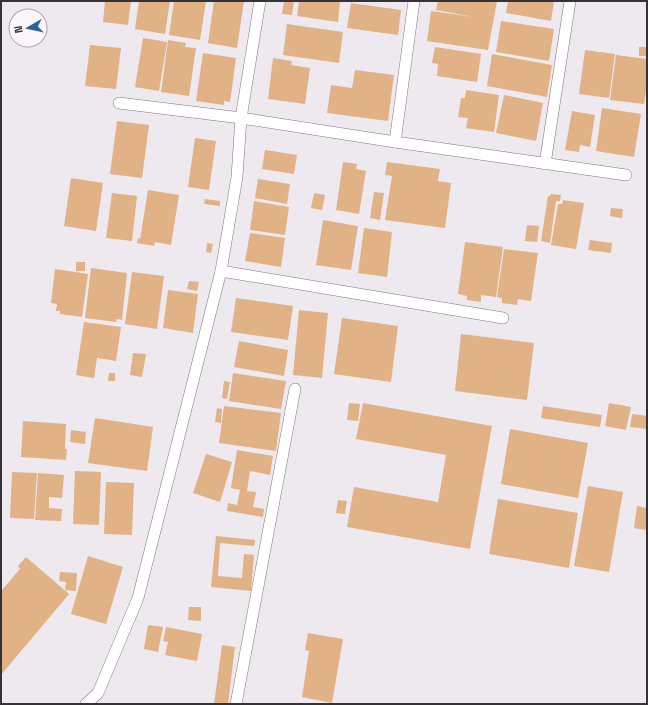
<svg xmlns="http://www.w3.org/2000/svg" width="648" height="705" font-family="'Space Grotesk',sans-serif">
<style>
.building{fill:#e1b286}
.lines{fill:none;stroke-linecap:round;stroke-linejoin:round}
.street-casing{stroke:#7d787e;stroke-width:12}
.street{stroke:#fff;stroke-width:11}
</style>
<rect width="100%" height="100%" fill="#eee9ef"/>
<g class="building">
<polygon points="105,1 131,1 128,25 103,22"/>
<polygon points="139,1 170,1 165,34 135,29"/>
<polygon points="174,1 206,1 200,40 169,35"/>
<polygon points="214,1 244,1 237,48 208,43"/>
<polygon points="284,1 294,1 292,15 282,14"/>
<polygon points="299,1 340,1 338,22 297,16"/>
<polygon points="438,1 497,1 488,50 427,41 431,11 474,17 436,10"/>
<polygon points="508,1 554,1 551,21 506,13"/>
<polygon points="351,3 401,10 398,35 347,28"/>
<polygon points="501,21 554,29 549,61 496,52"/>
<polygon points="287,24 343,32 339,63 283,55"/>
<polygon points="143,38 167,42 159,91 135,87"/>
<polygon points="168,40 186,43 185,47 196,48 189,96 161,92"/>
<polygon points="90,45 121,48 116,89 85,86"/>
<polygon points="435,47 481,54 477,82 437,76 438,64 432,63"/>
<rect x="639" y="47" width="8" height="9"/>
<polygon points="585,50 615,54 609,98 579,94"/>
<polygon points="203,53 236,58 230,102 224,101 224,105 196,101"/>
<polygon points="492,54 552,65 547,97 487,86"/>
<polygon points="616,55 647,59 647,84 644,104 610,100"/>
<polygon points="273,58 292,61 291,65 310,68 305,104 268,99"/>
<polygon points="355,70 394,75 388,121 327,113 331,85 352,88"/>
<polygon points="466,90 499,95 494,132 466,128 468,118 458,117 461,98 465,98"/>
<polygon points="504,95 543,103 536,141 496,133"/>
<polygon points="602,108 641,114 634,157 596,151"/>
<polygon points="572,111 595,115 590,147 580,145 579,152 565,150"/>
<polygon points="117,121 149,125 142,178 110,174"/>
<polygon points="195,138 216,141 209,190 188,187"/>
<polygon points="265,150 297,155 294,174 262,169"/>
<polygon points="343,162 357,164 356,169 366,171 359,214 336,210"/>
<polygon points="387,162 440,169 438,181 451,183 445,228 385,220 392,176 385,175"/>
<polygon points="71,178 103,183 96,231 64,226"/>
<polygon points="258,179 290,184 287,204 255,198"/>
<polygon points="148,190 179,195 171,245 155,242 154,246 137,243 138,238 140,239"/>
<polygon points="374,192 384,193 380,220 370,218"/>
<polygon points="112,193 137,196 132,241 106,238"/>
<polygon points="314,193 325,195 322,210 311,208"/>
<polygon points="551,194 561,195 560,201 556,201 550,243 541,241 548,196 550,196"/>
<polygon points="205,199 220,201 220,206 204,204"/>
<polygon points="563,200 584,203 576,249 551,245 558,204 562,204"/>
<polygon points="254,201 289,207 285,235 250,230"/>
<polygon points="611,208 623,209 622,218 610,216"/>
<polygon points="323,220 358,226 351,270 316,265"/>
<polygon points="527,225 539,226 537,242 525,241"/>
<polygon points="364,228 392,232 387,277 358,273"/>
<polygon points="250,233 285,238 281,267 245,261"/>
<polygon points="590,240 612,243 611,253 588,250"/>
<polygon points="465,242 503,247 496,297 481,295 481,302 467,300 467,296 458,294"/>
<polygon points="207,243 213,244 211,253 206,252"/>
<polygon points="504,249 538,253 531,301 518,299 517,305 502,303 502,298 497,297"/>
<rect x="76" y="262" width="9" height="9"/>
<polygon points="91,268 127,273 122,320 117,319 116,322 85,318"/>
<polygon points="55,269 88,274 82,317 60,314 60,311 56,311 57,304 51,303"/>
<polygon points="132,272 164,276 157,329 125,324"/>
<polygon points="189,281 199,282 197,291 187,289"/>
<polygon points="168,290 198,294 193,333 163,328"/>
<polygon points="236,298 293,306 288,340 231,332"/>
<polygon points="299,310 328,313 322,378 293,375"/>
<polygon points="342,318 398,326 391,382 334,374"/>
<polygon points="84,322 121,327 116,361 97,358 94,378 76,375"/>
<polygon points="461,334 534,343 527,400 455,391"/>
<polygon points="239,341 288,350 284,376 234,367"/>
<polygon points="133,353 146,354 142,377 130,375"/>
<polygon points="109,373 115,373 115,381 108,381"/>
<polygon points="233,373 286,381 281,409 229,401"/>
<polygon points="224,381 230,382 227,399 222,398"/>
<polygon points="349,403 360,404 358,421 347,420"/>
<polygon points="363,403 492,426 470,549 347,527 354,487 438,502 446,455 356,439"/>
<polygon points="609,403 631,407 626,430 605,426"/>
<polygon points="224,406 281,413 276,451 219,443"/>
<polygon points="543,406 602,415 600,427 541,418"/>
<polygon points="217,408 222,409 221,423 215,422"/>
<polygon points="632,414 647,416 647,429 630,427"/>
<polygon points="95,418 153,427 147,471 88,463"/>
<polygon points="23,421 66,424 65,449 67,449 66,460 21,457"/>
<polygon points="510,429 588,443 578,498 501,484"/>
<polygon points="71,430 86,432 85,444 70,442"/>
<polygon points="237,450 273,456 270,475 250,471 247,491 256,492 253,507 264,509 263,517 227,511 228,503 237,505 240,490 231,488"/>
<polygon points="206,454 232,462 220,502 193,493"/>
<polygon points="75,471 101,472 99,525 73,524"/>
<polygon points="12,472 37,473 34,519 10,518"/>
<polygon points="38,473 64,475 62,498 49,497 49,508 62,509 61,521 35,520"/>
<polygon points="106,482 134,483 132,535 104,534"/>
<polygon points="588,486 623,492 609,572 574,566"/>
<polygon points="498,499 578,513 569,568 489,554"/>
<polygon points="338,500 347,501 345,514 336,513"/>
<polygon points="637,506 647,508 647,530 634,528"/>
<polygon points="216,536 255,540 254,546 220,543 218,576 242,578 244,554 254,555 251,591 211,587"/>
<polygon points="88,556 123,567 106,624 71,614"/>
<polygon points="26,557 69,594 1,675 1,591 20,569 18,566"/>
<polygon points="60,572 77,573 76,591 65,590 66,582 59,581"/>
<polygon points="189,607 201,607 201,621 188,620"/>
<polygon points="148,625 163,627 158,652 144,649"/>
<polygon points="166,627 202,634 197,661 165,655 168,642 163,641"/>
<polygon points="308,633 343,639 332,703 302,697 309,651 305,650"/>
<polygon points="222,645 235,647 228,704 214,704"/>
</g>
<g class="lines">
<defs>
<g id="street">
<polyline points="119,103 241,118 395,142 626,175"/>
<polyline points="395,142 414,1"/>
<polyline points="545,164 570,1"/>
<polyline points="221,271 503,318"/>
<polyline points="86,704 98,693 138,598 221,271 237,177 241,118 260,1"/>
<polyline points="236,704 295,389"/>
</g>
</defs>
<use href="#street" class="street-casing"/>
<use href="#street" class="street"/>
</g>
<rect width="648" height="705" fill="none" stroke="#353336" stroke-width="4"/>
<g transform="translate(28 28) rotate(261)"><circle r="19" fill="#fcf6fc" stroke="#aca8ad"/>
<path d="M0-3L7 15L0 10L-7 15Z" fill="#28639a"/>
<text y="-6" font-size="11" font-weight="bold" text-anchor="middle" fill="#353336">N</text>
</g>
</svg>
